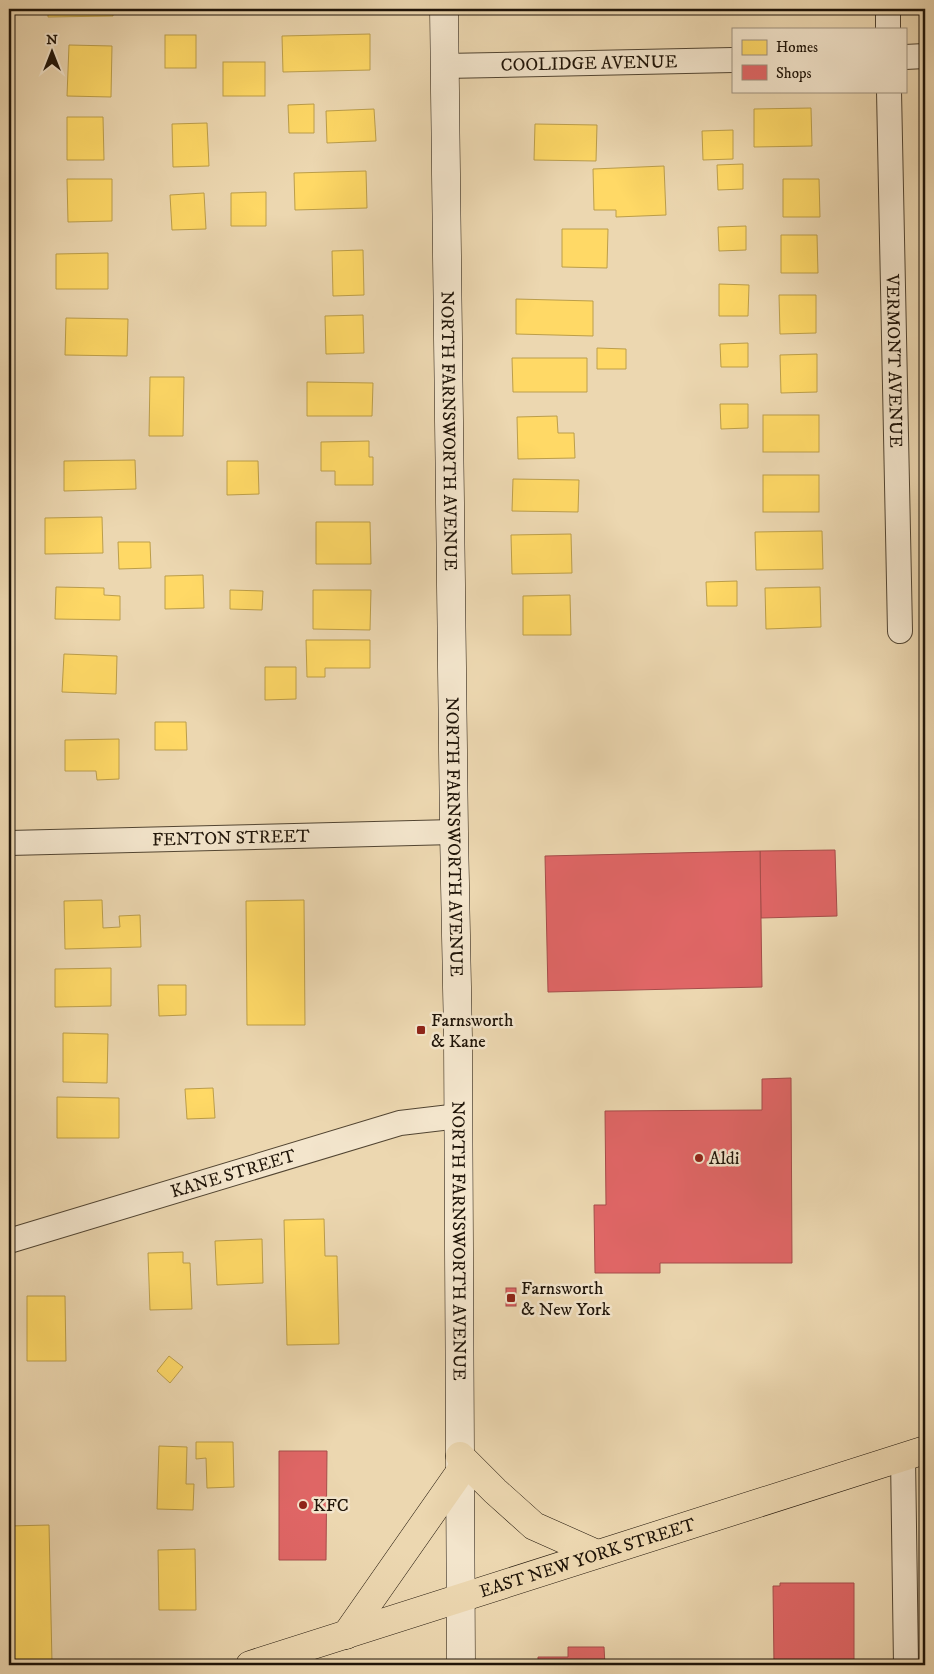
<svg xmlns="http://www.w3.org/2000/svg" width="934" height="1674" font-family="'IM FELL DW Pica',serif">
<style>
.homes{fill:#ffd966;stroke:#bc9e4a}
.shops{fill:#e06666;stroke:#a64d4a}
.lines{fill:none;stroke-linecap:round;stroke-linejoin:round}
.street-casing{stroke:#524532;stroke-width:26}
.secondary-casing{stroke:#1f1408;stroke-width:29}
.primary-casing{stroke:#1f1408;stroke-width:29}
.street{stroke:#f3e5cc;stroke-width:24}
.secondary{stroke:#f3e5cc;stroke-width:28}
.primary{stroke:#ecd7b0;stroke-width:28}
.poi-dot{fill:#8f2418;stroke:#f3e5cc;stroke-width:2}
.labels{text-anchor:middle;stroke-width:5;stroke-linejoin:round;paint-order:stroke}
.street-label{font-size:18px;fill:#1f1408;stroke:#f3e5cc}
.poi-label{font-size:18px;fill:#1f1408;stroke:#f3e5cc;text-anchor:start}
</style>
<rect width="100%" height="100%" fill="#ecd7b0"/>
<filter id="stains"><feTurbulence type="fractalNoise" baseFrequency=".004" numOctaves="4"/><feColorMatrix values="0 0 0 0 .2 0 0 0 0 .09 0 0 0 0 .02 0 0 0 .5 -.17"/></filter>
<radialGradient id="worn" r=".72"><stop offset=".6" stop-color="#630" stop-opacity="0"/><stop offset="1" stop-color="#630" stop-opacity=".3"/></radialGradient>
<g class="homes">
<polygon points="48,9 113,9 113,16 48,17"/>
<polygon points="370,34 370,70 283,72 282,36"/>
<rect x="165" y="35" width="31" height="33"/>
<polygon points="69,45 112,46 111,97 67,96"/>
<rect x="223" y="62" width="42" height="34"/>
<polygon points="314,104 314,133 289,133 288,105"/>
<polygon points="811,108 812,146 754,147 754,109"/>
<polygon points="374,109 376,141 327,143 326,111"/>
<polygon points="67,117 103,117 104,160 67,160"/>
<polygon points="207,123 209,166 173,167 172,124"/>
<polygon points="535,124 597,125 596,161 534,160"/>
<polygon points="733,130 733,159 703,160 702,131"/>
<polygon points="743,164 743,189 718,190 717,165"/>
<polygon points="664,166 666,215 616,217 616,210 594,210 593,169"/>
<polygon points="366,171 367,208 295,210 294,173"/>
<polygon points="67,179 112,179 112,221 68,222"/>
<polygon points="783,179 819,179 820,217 783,217"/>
<polygon points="266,192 266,226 231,226 231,193"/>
<polygon points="204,193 206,229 172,230 170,195"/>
<polygon points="746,226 746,250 719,251 718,227"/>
<polygon points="562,229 608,229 607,268 562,267"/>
<polygon points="781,235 817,235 818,273 781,273"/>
<polygon points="363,250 364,295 333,296 332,251"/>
<polygon points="108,253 108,289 56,289 56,254"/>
<polygon points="719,284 749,285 748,316 719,316"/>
<polygon points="779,295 816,295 816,333 780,334"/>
<polygon points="516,299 593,301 593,336 516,334"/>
<polygon points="363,315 364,353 326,354 325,316"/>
<polygon points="66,318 128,319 127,356 65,355"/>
<polygon points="748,343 748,367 721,367 720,344"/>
<polygon points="597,348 626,349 626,369 597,369"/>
<polygon points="817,354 817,392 781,393 780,355"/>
<polygon points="512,358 587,358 587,392 513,392"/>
<polygon points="150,377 184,377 183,436 149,436"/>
<polygon points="307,382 373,383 372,416 307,416"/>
<polygon points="720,404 748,404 748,428 721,429"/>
<rect x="763" y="415" width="56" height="37"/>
<polygon points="557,416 558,433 574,433 575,458 518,459 517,417"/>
<polygon points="369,441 369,457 373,457 373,485 335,485 335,471 321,471 321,442"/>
<polygon points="135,460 136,489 64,491 64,461"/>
<polygon points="227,461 258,461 259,494 227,495"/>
<rect x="763" y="475" width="56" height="37"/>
<polygon points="513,479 579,480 578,512 512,511"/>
<polygon points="102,517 103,553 45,554 45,518"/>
<polygon points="316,522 370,522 371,564 316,564"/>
<polygon points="822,531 823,569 756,570 755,532"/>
<polygon points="571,534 572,573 512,574 511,535"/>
<polygon points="118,542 150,542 151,568 119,569"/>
<polygon points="203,575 204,608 165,609 165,576"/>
<polygon points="737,581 737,606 707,606 706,582"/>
<polygon points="56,587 104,588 104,595 120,596 120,620 55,619"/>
<polygon points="820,587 821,627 766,629 765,588"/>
<polygon points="230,590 263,591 262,610 230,609"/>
<polygon points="313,590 371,590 370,630 313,629"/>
<polygon points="570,595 571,635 523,635 523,596"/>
<polygon points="306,640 370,640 370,668 325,668 325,677 307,677"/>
<polygon points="64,654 117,656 116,694 62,692"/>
<polygon points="265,667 296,667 296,699 265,700"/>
<polygon points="155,722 186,722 187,750 155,750"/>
<polygon points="119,739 119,779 97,780 96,771 65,771 65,740"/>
<polygon points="102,900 103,928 120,927 119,916 140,915 141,947 65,949 64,901"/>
<polygon points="304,900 305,1025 247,1025 246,901"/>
<polygon points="111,968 111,1006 55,1007 55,969"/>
<polygon points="158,985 186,985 186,1015 159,1016"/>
<polygon points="63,1033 108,1034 107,1083 63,1082"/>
<polygon points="213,1088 215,1118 187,1119 185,1089"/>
<polygon points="57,1097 119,1098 119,1138 57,1138"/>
<polygon points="324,1219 325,1256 337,1256 339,1344 287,1345 284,1220"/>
<polygon points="262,1239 263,1283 217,1285 215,1241"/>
<polygon points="183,1252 183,1263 190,1263 192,1309 150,1310 148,1253"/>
<polygon points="27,1296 65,1296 66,1361 27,1361"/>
<polygon points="169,1356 183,1367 170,1383 157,1371"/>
<polygon points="196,1442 233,1442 234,1487 207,1488 206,1458 196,1459"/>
<polygon points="159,1446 187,1447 186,1484 194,1484 193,1510 157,1509"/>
<polygon points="49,1525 52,1663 9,1664 9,1526"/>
<polygon points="195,1549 196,1610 159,1610 158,1550"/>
</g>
<g class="shops">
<polygon points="835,850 837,916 761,918 760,851"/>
<polygon points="760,851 762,987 548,992 545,856"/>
<polygon points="791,1078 792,1263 660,1263 660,1273 595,1273 594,1205 606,1205 605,1111 762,1110 762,1079"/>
<rect x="506" y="1288" width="10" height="18"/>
<polygon points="279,1451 327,1451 326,1560 279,1560"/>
<polygon points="780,1583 854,1583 854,1665 774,1665 773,1586 780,1586"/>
<polygon points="568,1647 604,1647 605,1665 538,1665 538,1657 568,1657"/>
</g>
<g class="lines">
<defs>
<g id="street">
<polyline points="888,9 888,29"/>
<polyline points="905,57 925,56"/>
<path id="s1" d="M444,66L733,60"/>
<path id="s2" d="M889,91L900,631"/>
<path id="s3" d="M9,843L454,832"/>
<path id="s4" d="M9,1241L400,1123L459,1116"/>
<polyline points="903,1457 906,1665"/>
</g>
<g id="secondary">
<path id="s5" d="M444,9L454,832L458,1038L461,1665"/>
</g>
<g id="primary">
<polyline points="460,1456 495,1491 534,1526 597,1554"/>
<polyline points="346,1635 460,1472"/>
<path id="s6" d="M250,1665L925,1450"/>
</g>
</defs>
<use href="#street" class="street-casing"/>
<use href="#secondary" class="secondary-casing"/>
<use href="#primary" class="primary-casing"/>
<use href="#street" class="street"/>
<use href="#secondary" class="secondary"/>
<use href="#primary" class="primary"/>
</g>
<g class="poi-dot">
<rect x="416" y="1025" width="10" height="10" rx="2.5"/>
<circle cx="699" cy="1158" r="5"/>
<rect x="506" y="1293" width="10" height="10" rx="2.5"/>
<circle cx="303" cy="1505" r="5"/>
</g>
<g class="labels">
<g class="street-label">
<text dy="6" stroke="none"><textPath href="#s1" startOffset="145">COOLIDGE AVENUE</textPath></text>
<text dy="6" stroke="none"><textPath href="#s2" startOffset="270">VERMONT AVENUE</textPath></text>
<text dy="6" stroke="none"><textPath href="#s5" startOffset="422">NORTH FARNSWORTH AVENUE</textPath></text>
<text dy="6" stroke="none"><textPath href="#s3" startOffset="222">FENTON STREET</textPath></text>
<text dy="6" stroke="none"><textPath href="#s5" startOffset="828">NORTH FARNSWORTH AVENUE</textPath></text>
<text dy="6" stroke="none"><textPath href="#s4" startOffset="234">KANE STREET</textPath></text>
<text dy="6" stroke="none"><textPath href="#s5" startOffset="1232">NORTH FARNSWORTH AVENUE</textPath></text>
<text dy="6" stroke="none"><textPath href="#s6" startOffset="354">EAST NEW YORK STREET</textPath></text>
</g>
<g class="poi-label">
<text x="431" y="1026">Farnsworth<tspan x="431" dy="21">&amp; Kane</tspan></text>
<text x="709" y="1164">Aldi</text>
<text x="521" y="1294">Farnsworth<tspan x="521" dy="21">&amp; New York</tspan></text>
<text x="313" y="1511">KFC</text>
</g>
</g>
<rect width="934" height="1674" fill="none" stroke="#ecd7b0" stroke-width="30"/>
<rect x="10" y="10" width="914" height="1654" fill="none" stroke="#1f1408" stroke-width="2.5"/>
<rect x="15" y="15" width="904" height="1644" fill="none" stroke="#1f1408"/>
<rect x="732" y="28" width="175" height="65" fill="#f3e5cc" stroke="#9e917e"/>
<rect x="742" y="40" width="25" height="15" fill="#ffd966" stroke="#9e917e"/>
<text x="776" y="52" font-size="15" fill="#1f1408">Homes</text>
<rect x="742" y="65" width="25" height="15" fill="#e06666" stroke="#9e917e"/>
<text x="776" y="78" font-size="15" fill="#1f1408">Shops</text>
<g transform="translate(52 52)" stroke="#f3e5cc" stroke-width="4" paint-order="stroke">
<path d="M0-4L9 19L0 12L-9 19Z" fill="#1f1408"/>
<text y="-8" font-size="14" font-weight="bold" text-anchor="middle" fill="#1f1408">N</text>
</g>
<rect width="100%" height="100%" filter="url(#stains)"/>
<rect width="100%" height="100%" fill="url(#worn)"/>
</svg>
